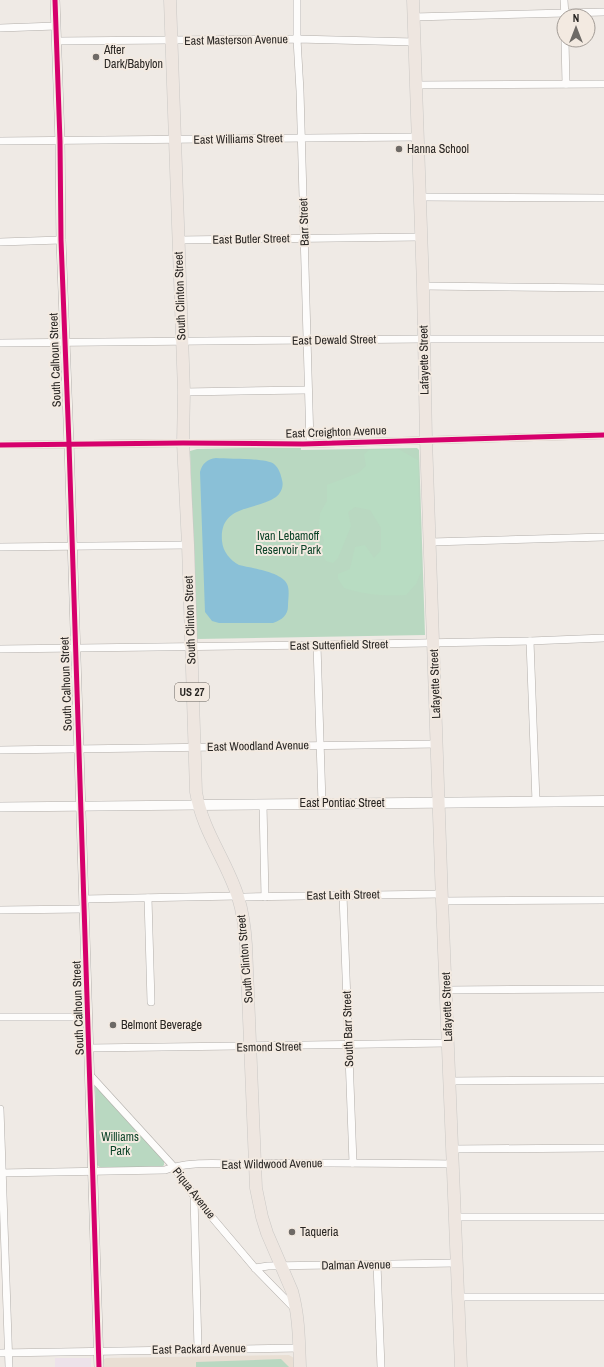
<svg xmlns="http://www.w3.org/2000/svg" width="604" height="1367" font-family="'Archivo Narrow',sans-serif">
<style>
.commercial{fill:#ede2ea}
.built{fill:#e9dfd4}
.green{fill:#b9d8c1}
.forest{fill:#b8dcc2}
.water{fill:#8ac0d7}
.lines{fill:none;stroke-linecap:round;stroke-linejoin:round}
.minor-casing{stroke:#b2aeaa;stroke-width:8}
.tertiary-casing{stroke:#b2aeaa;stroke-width:10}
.secondary-casing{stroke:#b2aeaa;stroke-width:11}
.trunk-casing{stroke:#cac8c5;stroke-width:13}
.minor{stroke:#fdfcfb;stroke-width:7}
.tertiary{stroke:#fdfcfb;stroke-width:9}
.secondary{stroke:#fdfcfb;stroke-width:10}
.trunk{stroke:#eee6e0;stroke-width:12}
.cycleway-casing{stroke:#f3eae1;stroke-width:8}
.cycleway{stroke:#d6006c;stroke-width:5}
.poi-dot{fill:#6e6a66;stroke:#f3eae1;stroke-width:1.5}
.labels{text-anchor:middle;stroke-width:4;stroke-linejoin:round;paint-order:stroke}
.shield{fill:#f3eae1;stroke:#65605b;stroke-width:1}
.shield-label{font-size:11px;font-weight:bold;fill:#282522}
.street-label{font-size:12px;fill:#282522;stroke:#f3eae1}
.poi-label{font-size:12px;fill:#282522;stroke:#f3eae1;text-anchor:start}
.park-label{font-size:12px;fill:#0c4328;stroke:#f3eae1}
</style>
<rect width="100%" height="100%" fill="#efeae5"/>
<rect class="commercial" x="55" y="1358" width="36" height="9"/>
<polygon class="built" points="289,1355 294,1358 295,1367 103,1367 103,1360 106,1358"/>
<g class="green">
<polygon points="301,447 301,450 417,448 419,450 425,635 197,639 190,451 197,449"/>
<polygon points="97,1085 100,1085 164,1161 164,1165 162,1167 101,1168 97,1165 95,1086"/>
<polygon points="281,1359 289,1367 196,1367 196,1362"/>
</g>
<path class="forest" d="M398,449L418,460L421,572L416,584L406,595C382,596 367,595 344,588L338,579V574L350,569L355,547L365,545L374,558L381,550V528L370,510L355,507L348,512L351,526L338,558L333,563L326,561L322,554L324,540L319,528L320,513L327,501V485L358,473L366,466L364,454L369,450Z"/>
<path class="water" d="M216,458C228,459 266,458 274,464C279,468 281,475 282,480C284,486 281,493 276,497C256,511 219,504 222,541C223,552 230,560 239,565C251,568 282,572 287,584C290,590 288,599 288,606C288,615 282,620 273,623H219L212,621L205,612L200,472C202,464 207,459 216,458Z"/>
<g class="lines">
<defs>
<g id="minor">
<polyline points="297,0 297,39 300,91 310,443"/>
<polyline points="564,0 565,16"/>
<polyline points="413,17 604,12"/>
<polyline points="0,28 56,26"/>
<polyline points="565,40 566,84"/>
<polyline points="57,41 297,39 414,42"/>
<polyline points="416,85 604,84"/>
<polyline points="0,141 417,137"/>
<polyline points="420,197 604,198"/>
<polyline points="178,240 420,237"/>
<polyline points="0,242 61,240"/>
<polyline points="423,286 604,288"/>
<polyline points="0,343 424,339 604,339"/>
<polyline points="184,392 308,390"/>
<polyline points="0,445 183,443 303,444 604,435"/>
<polyline points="431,542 604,537"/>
<polyline points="0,547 188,545"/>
<polyline points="530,641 536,802"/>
<polyline points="317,645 322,803"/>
<polyline points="0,649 317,645 530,641 604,638"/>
<polyline points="0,750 438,744"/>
<polyline points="263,804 265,897"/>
<polyline points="343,895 353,1163"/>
<polyline points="245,897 442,894"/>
<polyline points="148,898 151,1002"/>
<polyline points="84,899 237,896"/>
<polyline points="442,901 604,900"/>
<polyline points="0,910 84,909"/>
<polyline points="447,990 604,989"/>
<polyline points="0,1017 88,1017"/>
<polyline points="89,1048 448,1043"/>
<polyline points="90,1075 174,1167 194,1196 255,1268 295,1309"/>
<polyline points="450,1081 604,1080"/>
<polyline points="0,1109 9,1367"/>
<polyline points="452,1149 604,1148"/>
<path d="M0,1173L165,1170C188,1161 218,1164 243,1164C313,1162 383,1163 453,1164"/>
<polyline points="194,1196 198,1349"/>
<polyline points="455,1217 604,1217"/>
<polyline points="377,1264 381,1367"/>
<polyline points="255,1268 268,1266 456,1263"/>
<polyline points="459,1297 604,1297"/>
<polyline points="0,1353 300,1348"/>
</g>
<g id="tertiary">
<polyline points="55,0 60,141 61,240 69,444 99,1367"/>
<polyline points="0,807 198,805"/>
</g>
<polyline id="secondary" points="198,805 604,801"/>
<g id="trunk">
<path d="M170,0L184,392L183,443L188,545L196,792C203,833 226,859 238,897C243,913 245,929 246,945L256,1188L262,1217L267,1233L292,1291C299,1316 299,1341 300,1367"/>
<polyline points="413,0 423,286 426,439 442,901 461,1367"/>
</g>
</defs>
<use href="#minor" class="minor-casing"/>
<use href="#tertiary" class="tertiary-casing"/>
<use href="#secondary" class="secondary-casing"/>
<use href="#trunk" class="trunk-casing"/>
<use href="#minor" class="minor"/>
<use href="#tertiary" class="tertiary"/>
<use href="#secondary" class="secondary"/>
<use href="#trunk" class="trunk"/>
<defs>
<g id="cycleway">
<polyline points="55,0 60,141 61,240 69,444 99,1367"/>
<polyline points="0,445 183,443 303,444 604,435"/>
</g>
</defs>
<use href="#cycleway" class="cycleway-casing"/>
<use href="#cycleway" class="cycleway"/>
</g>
<g class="poi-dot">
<circle cx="96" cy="57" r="4"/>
<circle cx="399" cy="149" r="4"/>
<circle cx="113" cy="1025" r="4"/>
<circle cx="292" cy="1232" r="4"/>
</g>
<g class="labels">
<rect class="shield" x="175" y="683" width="34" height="18" rx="3"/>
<g class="shield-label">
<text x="192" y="696">US 27</text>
</g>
<g class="street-label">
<text transform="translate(236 40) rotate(-1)" y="4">East Masterson Avenue</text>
<text transform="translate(238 139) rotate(-1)" y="4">East Williams Street</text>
<text transform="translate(304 222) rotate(-92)" y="4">Barr Street</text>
<text transform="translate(251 239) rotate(-1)" y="4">East Butler Street</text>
<text transform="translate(180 296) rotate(-92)" y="4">South Clinton Street</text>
<text transform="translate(334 340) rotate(-1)" y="4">East Dewald Street</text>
<text transform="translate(55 360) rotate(-92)" y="4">South Calhoun Street</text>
<text transform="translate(424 360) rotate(-91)" y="4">Lafayette Street</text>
<text transform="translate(336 432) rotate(-2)" y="4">East Creighton Avenue</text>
<text transform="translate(190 620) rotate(-92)" y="4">South Clinton Street</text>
<text transform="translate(339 645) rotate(-1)" y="4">East Suttenfield Street</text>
<text transform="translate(66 684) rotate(-92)" y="4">South Calhoun Street</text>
<text transform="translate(435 684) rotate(-92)" y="4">Lafayette Street</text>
<text transform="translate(258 746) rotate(-1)" y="4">East Woodland Avenue</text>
<text x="342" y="807">East Pontiac Street</text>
<text transform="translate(343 895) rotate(-1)" y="4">East Leith Street</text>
<text transform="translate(245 959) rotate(-95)" y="4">South Clinton Street</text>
<text transform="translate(447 1007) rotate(-92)" y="4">Lafayette Street</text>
<text transform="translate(78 1008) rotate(-92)" y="4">South Calhoun Street</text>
<text transform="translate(348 1029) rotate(-92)" y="4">South Barr Street</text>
<text transform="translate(269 1047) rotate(-1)" y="4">Esmond Street</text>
<text transform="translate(272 1164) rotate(-1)" y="4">East Wildwood Avenue</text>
<text transform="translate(194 1193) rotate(52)" y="4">Piqua Avenue</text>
<text transform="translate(356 1265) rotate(-1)" y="4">Dalman Avenue</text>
<text transform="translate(199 1349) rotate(-1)" y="4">East Packard Avenue</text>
</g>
<g class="poi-label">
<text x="104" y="54">After<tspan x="104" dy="14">Dark/Babylon</tspan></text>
<text x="407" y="153">Hanna School</text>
<text x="121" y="1029">Belmont Beverage</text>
<text x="300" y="1236">Taqueria</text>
</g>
<g class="park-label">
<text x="288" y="540">Ivan Lebamoff<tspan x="288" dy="14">Reservoir Park</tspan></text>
<text x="120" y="1141">Williams<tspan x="120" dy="14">Park</tspan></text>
</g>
</g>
<g transform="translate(576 28)"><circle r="19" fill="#f3eae1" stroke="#a29b95"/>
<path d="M0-3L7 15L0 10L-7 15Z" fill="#6e6a66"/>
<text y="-6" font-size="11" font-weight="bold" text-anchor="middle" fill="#282522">N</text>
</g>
</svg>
